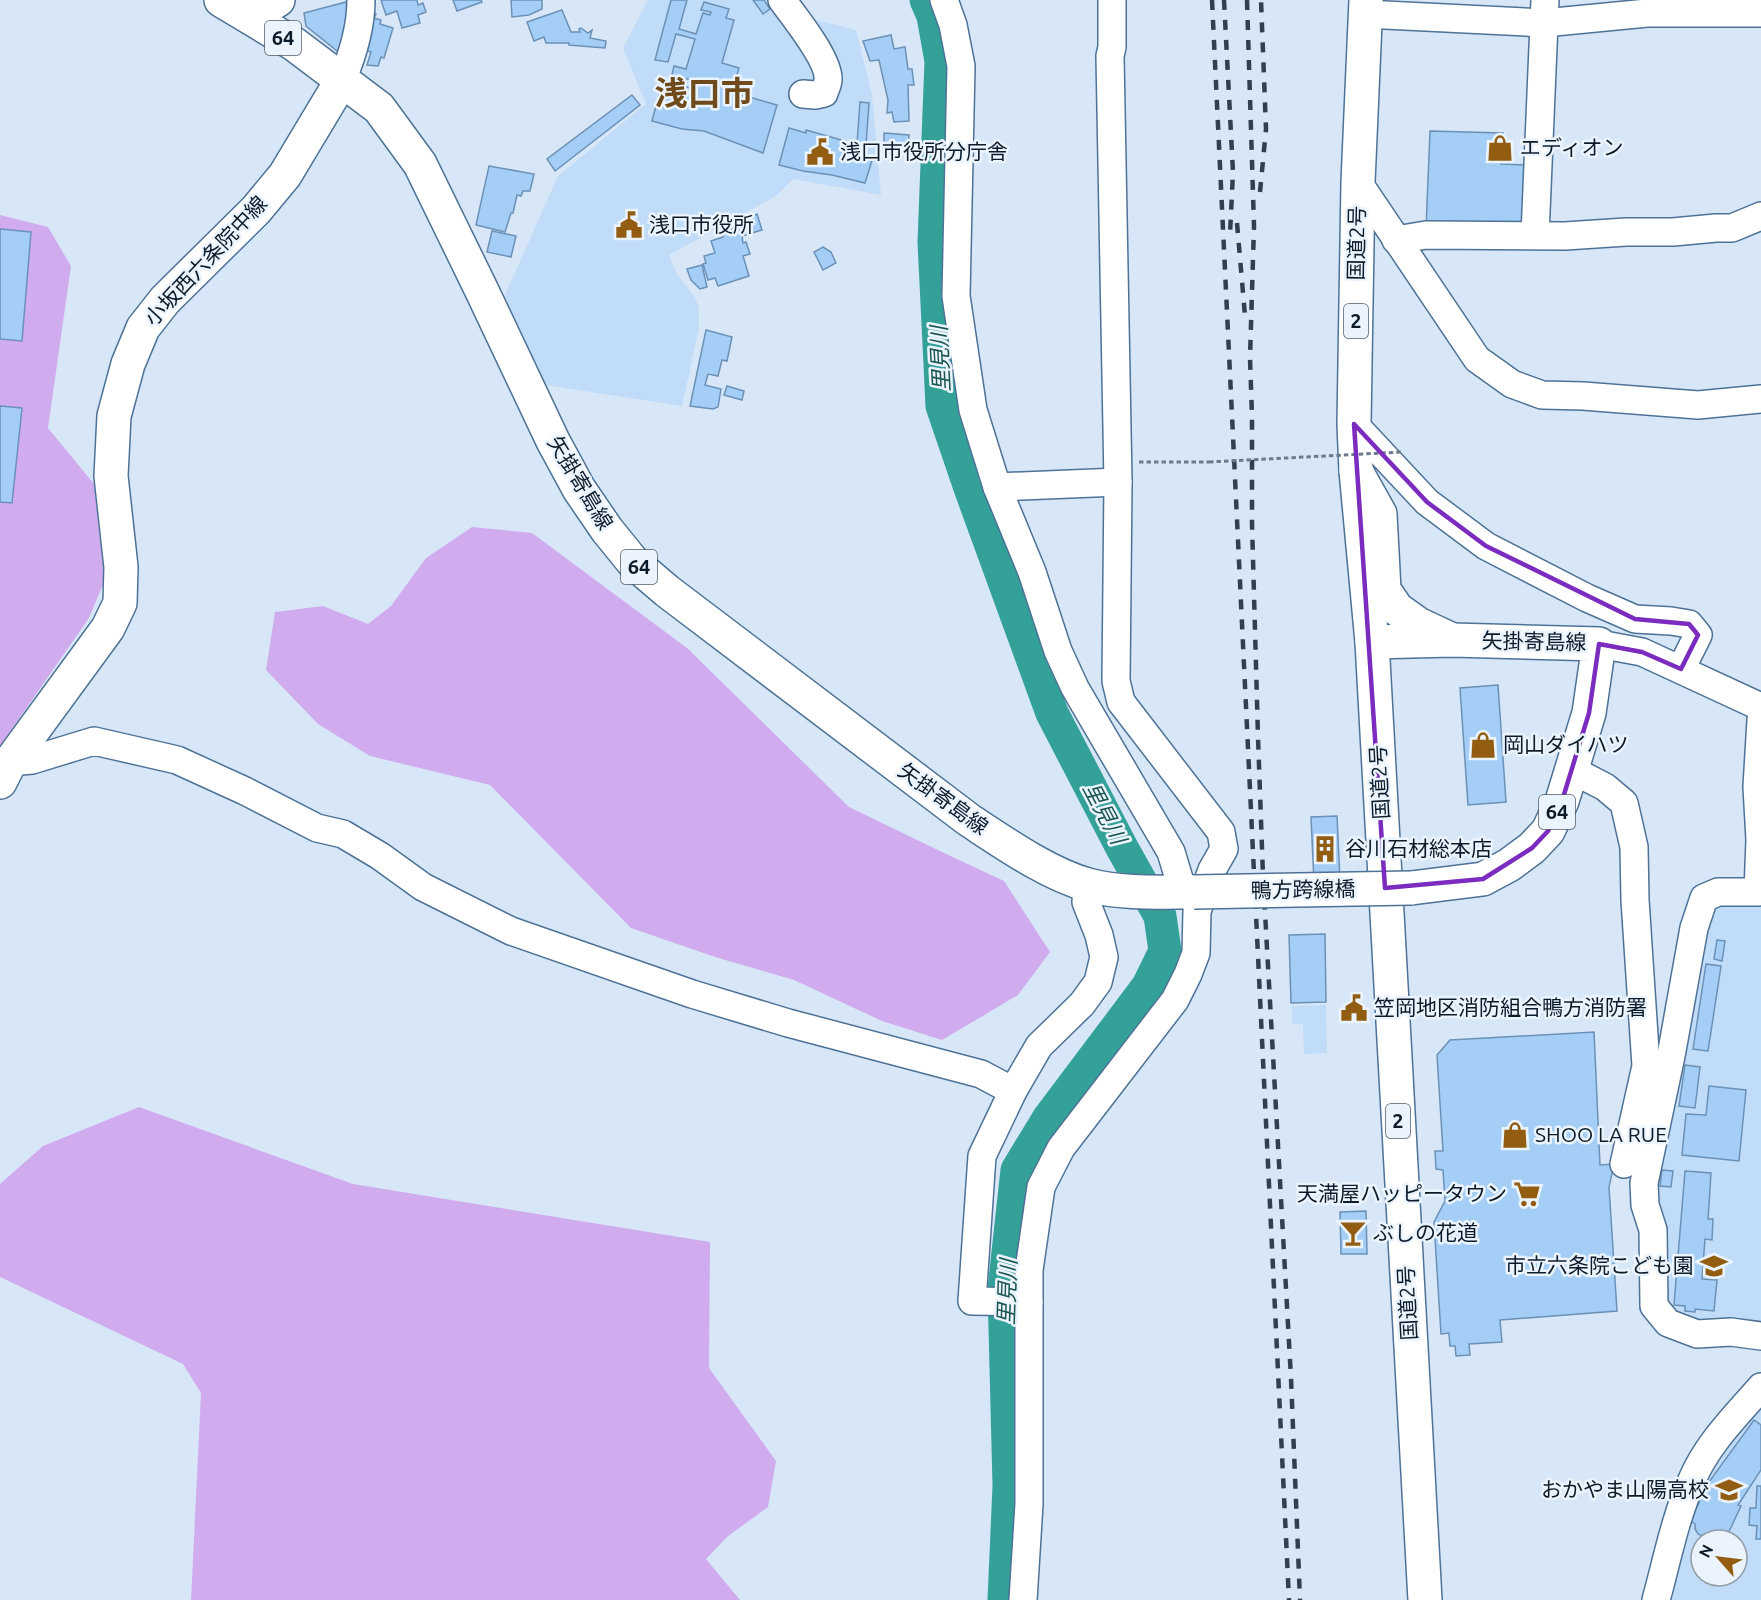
<svg xmlns="http://www.w3.org/2000/svg" width="1761" height="1600" font-family="Ubuntu,'Noto Sans JP',sans-serif">
<style>
.built{fill:#c1dcf8;fill-rule:evenodd}
.green{fill:#d0acef}
.lines{fill:none;stroke-linecap:round;stroke-linejoin:round}
.river{stroke:#34a199;stroke-width:33}
.building{fill:#a5cef7;stroke:#6b91b7;stroke-width:1.5}
.minor-casing{stroke:#4d7296;stroke-width:30}
.major-casing{stroke:#4d7296;stroke-width:36}
.highway-casing{stroke:#4d7296;stroke-width:36}
.path{stroke:#6c7b8b;stroke-width:3;stroke-dasharray:4.5 3;stroke-linecap:butt}
.minor{stroke:#fff;stroke-width:27}
.major{stroke:#fff;stroke-width:33}
.highway{stroke:#fff;stroke-width:33}
.rail{stroke:#31404f;stroke-width:4.5;stroke-dasharray:10 10;stroke-linecap:butt}
.major-bridge-casing{stroke:#4d7296;stroke-width:36;stroke-linecap:butt}
.path-bridge{stroke:#6c7b8b;stroke-width:3;stroke-dasharray:4.5 3;stroke-linecap:butt}
.major-bridge{stroke:#fff;stroke-width:33}
.marked{fill:none;stroke:#7b2cbf;stroke-width:4.5;stroke-linejoin:round}
.labels{text-anchor:middle;stroke-width:5;stroke-linejoin:round;paint-order:stroke}
.shield{fill:#ebf4fc;stroke:#4f5c69;stroke-width:1.5}
.shield-label{font-size:20px;font-weight:bold;fill:#0c1b2a}
.poi-label{font-size:21px;fill:#0c1b2a;stroke:#ebf4fc;text-anchor:start}
.street-label{font-size:21px;fill:#0c1b2a;stroke:#ebf4fc}
.water-label{font-size:22px;font-style:italic;fill:#1b5652;stroke:#ebf4fc}
.town-label{font-size:33px;font-weight:bold;fill:#6f4a1b;stroke:#ebf4fc}
</style>
<rect width="100%" height="100%" fill="#d7e7f8"/>
<g class="built">
<polygon points="648,0 797,0 812,19 856,30 872,95 881,195 793,179 776,196 669,255 677,274 694,296 699,307 699,328 682,406 539,384 501,304 558,176 646,104 623,48"/>
<polygon points="1712,904 1761,904 1761,1329 1708,1327 1664,1307 1667,1242 1656,1186 1681,1071"/>
<polygon points="1326,1005 1327,1053 1304,1054 1303,1024 1292,1024 1292,1006"/>
<path d="M1761,1398V1600H1663L1709,1463ZM1701,1540H1737V1576H1701Z"/>
</g>
<g class="green">
<polygon points="0,215 48,227 71,266 48,428 94,484 105,580 89,618 0,746"/>
<polygon points="472,527 532,533 687,648 849,807 942,852 1004,881 1050,952 1018,995 942,1040 882,1021 794,980 715,957 631,928 490,785 370,756 318,724 266,670 275,612 323,606 368,624 391,606 426,558"/>
<polygon points="139,1107 353,1184 710,1242 709,1368 776,1461 768,1507 728,1536 706,1559 740,1600 191,1600 201,1393 183,1364 0,1277 0,1184 43,1146"/>
</g>
<g class="lines">
<polyline class="river" points="926,0 933,16 941,61 934,242 942,406 970,488 1052,713 1121,846 1160,916 1165,951 1148,986 1048,1119 1017,1170 1004,1289 1009,1486 1004,1600"/>
</g>
<g class="building">
<polygon points="381,0 417,0 418,5 423,3 426,12 418,15 420,23 402,28 397,11 386,15"/>
<polygon points="453,0 481,0 482,2 457,11"/>
<polygon points="511,0 542,0 542,9 529,15 512,17"/>
<polygon points="671,0 687,0 679,29 696,34 703,13 710,15 711,12 701,10 704,2 729,9 726,18 734,20 722,63 739,68 732,92 777,105 763,153 704,131 682,129 652,121 663,80 690,88 691,80 672,75 674,66 686,69 695,39 676,34 668,62 655,60"/>
<polygon points="753,0 764,0 770,9 763,14"/>
<polygon points="346,2 351,18 342,55 306,26 304,13"/>
<polygon points="562,10 571,32 580,32 579,29 581,28 588,33 592,30 590,38 606,41 605,48 569,45 569,43 546,43 544,37 534,41 527,22"/>
<polygon points="369,12 376,14 374,18 381,20 380,24 393,28 384,58 381,57 378,66 367,65 371,52 361,49"/>
<polygon points="891,35 894,49 905,47 908,69 912,69 914,85 908,85 909,121 894,122 892,112 887,113 888,100 879,60 870,61 863,41"/>
<polygon points="632,95 640,105 555,171 547,159"/>
<polygon points="860,102 869,103 866,145 857,144"/>
<polygon points="789,128 806,133 806,130 845,141 843,148 873,157 865,183 832,175 803,171 779,165"/>
<polygon points="1430,131 1503,133 1501,164 1526,165 1523,232 1426,229"/>
<polygon points="884,133 909,135 908,145 895,144 895,148 884,147"/>
<polygon points="489,166 534,174 530,191 523,191 521,196 517,195 513,213 511,213 505,232 476,225"/>
<polygon points="757,214 762,230 742,236 743,243 746,242 750,254 743,256 749,276 718,286 715,278 708,280 703,264 706,263 704,256 715,253 711,241 723,237 722,234"/>
<polygon points="0,229 31,232 22,341 0,339"/>
<polygon points="492,231 516,236 511,257 487,252"/>
<polygon points="823,247 831,252 836,263 823,270 814,252"/>
<polygon points="702,265 707,287 700,289 691,280 687,269"/>
<polygon points="706,330 732,337 727,361 722,360 718,376 708,374 705,385 721,389 718,407 713,409 690,406"/>
<polygon points="727,386 744,391 742,400 724,395"/>
<polygon points="0,406 22,408 12,503 0,502"/>
<polygon points="1498,685 1506,802 1468,805 1460,688"/>
<polygon points="1337,816 1340,880 1314,882 1311,817"/>
<polygon points="1325,934 1326,1002 1291,1003 1289,935"/>
<polygon points="1717,940 1725,941 1722,961 1714,959"/>
<polygon points="1706,964 1721,966 1708,1051 1693,1049"/>
<polygon points="1594,1032 1600,1165 1614,1164 1609,1187 1617,1311 1500,1320 1502,1342 1469,1344 1470,1355 1456,1356 1455,1346 1450,1346 1449,1333 1441,1334 1434,1222 1445,1201 1443,1170 1436,1169 1435,1151 1443,1151 1437,1055 1450,1040"/>
<polygon points="1685,1065 1700,1067 1695,1108 1679,1106"/>
<polygon points="1709,1086 1746,1090 1739,1161 1682,1155 1686,1114 1706,1115"/>
<polygon points="1662,1170 1673,1171 1671,1187 1660,1186"/>
<polygon points="1685,1171 1711,1173 1708,1219 1713,1219 1712,1240 1705,1239 1702,1279 1717,1280 1714,1311 1695,1309 1695,1312 1685,1311 1685,1306 1674,1305"/>
<polygon points="1366,1211 1367,1254 1341,1254 1340,1212"/>
<polygon points="1754,1420 1761,1425 1761,1470 1738,1505 1741,1506 1725,1540 1719,1539 1722,1533 1716,1536 1707,1538 1698,1534 1695,1529 1695,1524 1691,1521 1706,1486"/>
<polygon points="1757,1486 1761,1486 1761,1539 1756,1539 1757,1526 1749,1525 1750,1508 1756,1508"/>
</g>
<g class="lines">
<defs>
<g id="minor">
<path d="M782,0C794,16 830,61 828,80C828,84 825,89 824,93L815,95L803,94"/>
<polyline points="944,0 953,25 961,66 956,296 973,410 997,487 1032,572 1058,651 1075,688 1171,852 1183,892"/>
<polyline points="1365,14 1544,23 1647,13 1761,13"/>
<path d="M342,80C353,54 361,28 361,0"/>
<polyline points="1358,182 1477,359 1512,384 1542,395 1583,396 1698,405 1761,399"/>
<polyline points="1535,235 1545,0"/>
<polyline points="1396,240 1426,235 1565,236 1626,232 1673,232 1716,228 1732,228 1761,216"/>
<polyline points="1354,424 1427,502 1486,546 1587,598 1635,619 1671,621 1689,624 1698,635 1681,669"/>
<polyline points="997,487 1118,482"/>
<polyline points="1599,644 1642,652 1761,707"/>
<polyline points="1761,720 1757,787 1760,840 1758,892 1718,892 1704,898 1694,928 1671,1056 1644,1183 1645,1205 1653,1230 1654,1306 1668,1323 1697,1334 1731,1332 1761,1336"/>
<polyline points="10,762 32,760 94,741 177,760 245,791 317,828 343,834 380,856 423,887 511,931 692,994 788,1023 981,1074 1013,1091"/>
<polyline points="1572,770 1605,787 1624,803 1634,847 1635,900 1646,1066 1624,1164"/>
<polyline points="1029,1302 972,1301 982,1156 1013,1091 1039,1046 1082,1004 1098,982 1104,957 1099,935 1086,902 1087,885"/>
<polyline points="1023,1600 1029,1504 1029,1270 1041,1187 1061,1148 1175,1000 1188,974 1196,953 1197,911 1212,870 1224,849 1221,832 1121,702 1116,681 1118,482 1110,56 1112,47 1112,0"/>
<path d="M1656,1600C1667,1560 1675,1518 1692,1480C1707,1444 1736,1416 1761,1387"/>
</g>
<g id="major">
<path d="M221,0L294,44L379,108L420,164L482,291L553,441L579,489L607,530L633,562L667,591L969,820C1004,843 1048,874 1088,885C1120,894 1161,892 1194,892"/>
<polyline points="250,17 278,0"/>
<polyline points="1356,471 1380,514 1384,590 1397,609 1418,624 1448,638"/>
<polyline points="1372,642 1452,640 1599,644 1589,713 1562,801 1548,831 1532,848 1509,865 1483,879 1411,888"/>
<polyline points="0,782 10,762 108,628 120,603 121,567 111,476 114,416 128,364 143,328 165,300 256,210 285,175 342,80"/>
</g>
<polyline id="highway" points="1366,0 1358,182 1354,424 1356,471 1372,642 1425,1600"/>
</defs>
<use href="#minor" class="minor-casing"/>
<use href="#major" class="major-casing"/>
<use href="#highway" class="highway-casing"/>
<polyline class="path" points="1139,462 1209,462"/>
<use href="#minor" class="minor"/>
<use href="#major" class="major"/>
<use href="#highway" class="highway"/>
<g class="rail">
<polyline points="1212,0 1289,1600"/>
<polyline points="1224,0 1233,172 1230,234"/>
<polyline points="1247,0 1254,226 1250,358 1252,416 1252,523 1258,737 1263,876 1291,1378 1300,1600"/>
<polyline points="1260,192 1266,129 1261,0"/>
<polyline points="1237,223 1245,316"/>
</g>
<defs>
<polyline id="major-bridge" points="1194,892 1411,888"/>
</defs>
<use href="#major-bridge" class="major-bridge-casing"/>
<polyline class="path-bridge" points="1209,462 1402,452"/>
<use href="#major-bridge" class="major-bridge"/>
</g>
<path class="marked" d="M1354,424L1427,502L1486,546L1635,619L1689,624L1698,635L1681,669L1642,652L1599,644L1589,713L1562,801L1548,831L1532,848L1483,879L1385,888Z"/>
<defs>
<symbol id="shop-bare" viewBox="-9 -9 18 18"><path d="M-5-2.5h2.3a2.7 3.5 0 0 1 5.4 0H5L5.5 6h-11ZM-1.5-2.5h3a1.5 2.3 0 0 0-3 0Z" fill="#925d11" stroke="#ebf4fc" stroke-width="2.5" paint-order="stroke"/></symbol>
<symbol id="civic-bare" viewBox="-9 -9 18 18"><path d="M-.6-6.5H3V-4.5H.6V-3L4-1V1h2V6H-6V1h2V-1L-.6-3ZM-1.2 2.5V6h2.4V2.5Z" fill="#925d11" stroke="#ebf4fc" stroke-width="2.5" paint-order="stroke"/></symbol>
<symbol id="building-bare" viewBox="-9 -9 18 18"><path d="M-4-6H4V6H1V3H-1V6H-4ZM-2.5-4.3h1.7v1.8h-1.7ZM.8-4.3h1.7v1.8H.8ZM-2.5-1h1.7V.8h-1.7ZM.8-1h1.7V.8H.8Z" fill="#925d11" stroke="#ebf4fc" stroke-width="2.5" paint-order="stroke"/></symbol>
<symbol id="supermarket-bare" viewBox="-9 -9 18 18"><path d="M-6-5.5h2.5l.6 2H6L4.5 2H-2.5L-4.4-4H-6ZM-1.5 3.2a1.3 1.3 0 1 0 .1 0ZM3 3.2a1.3 1.3 0 1 0 .1 0Z" fill="#925d11" stroke="#ebf4fc" stroke-width="2.5" paint-order="stroke"/></symbol>
<symbol id="bar-bare" viewBox="-9 -9 18 18"><path d="M-6-5H6L.8 .8V4.5H3.5V6h-7V4.5H-.8V.8Z" fill="#925d11" stroke="#ebf4fc" stroke-width="2.5" paint-order="stroke"/></symbol>
<symbol id="school-bare" viewBox="-9 -9 18 18"><path d="M0-5L7-2L0 1L-7-2ZM-4 1L0 2.5L4 1V4Q0 6-4 4Z" fill="#925d11" stroke="#ebf4fc" stroke-width="2.5" paint-order="stroke"/></symbol>
</defs>
<g fill-rule="evenodd">
<use href="#shop-bare" x="1481" y="129" width="38" height="38"/>
<use href="#civic-bare" x="801" y="133" width="38" height="38"/>
<use href="#civic-bare" x="610" y="206" width="38" height="38"/>
<use href="#shop-bare" x="1464" y="726" width="38" height="38"/>
<use href="#building-bare" x="1306" y="830" width="38" height="38"/>
<use href="#civic-bare" x="1335" y="989" width="38" height="38"/>
<use href="#shop-bare" x="1496" y="1116" width="38" height="38"/>
<use href="#supermarket-bare" x="1508" y="1175" width="38" height="38"/>
<use href="#bar-bare" x="1334" y="1214" width="38" height="38"/>
<use href="#school-bare" x="1695" y="1247" width="38" height="38"/>
<use href="#school-bare" x="1710" y="1471" width="38" height="38"/>
</g>
<g class="labels">
<g class="shield">
<rect x="265" y="21" width="36" height="34" rx="4.5"/>
<rect x="1344" y="304" width="24" height="34" rx="4.5"/>
<rect x="621" y="550" width="36" height="34" rx="4.5"/>
<rect x="1539" y="795" width="36" height="34" rx="4.5"/>
<rect x="1386" y="1104" width="24" height="34" rx="4.5"/>
</g>
<g class="shield-label">
<text x="283" y="45">64</text>
<text x="1356" y="328">2</text>
<text x="639" y="574">64</text>
<text x="1557" y="819">64</text>
<text x="1398" y="1128">2</text>
</g>
<g class="poi-label">
<text x="1520" y="155">エディオン</text>
<text x="840" y="159">浅口市役所分庁舎</text>
<text x="649" y="232">浅口市役所</text>
<text x="1503" y="752">岡山ダイハツ</text>
<text x="1345" y="856">谷川石材総本店</text>
<text x="1374" y="1015">笠岡地区消防組合鴨方消防署</text>
<text x="1535" y="1142">SHOO LA RUE</text>
<text x="1507" y="1201" text-anchor="end">天満屋ハッピータウン</text>
<text x="1373" y="1240">ぶしの花道</text>
<text x="1694" y="1273" text-anchor="end">市立六条院こども園</text>
<text x="1709" y="1497" text-anchor="end">おかやま山陽高校</text>
</g>
<g class="street-label">
<text transform="translate(1357 243) rotate(-89)" y="7">国道2号</text>
<text transform="translate(206 261) rotate(-47)" y="7">小坂西六条院中線</text>
<text transform="translate(580 483) rotate(59)" y="7">矢掛寄島線</text>
<text transform="translate(1534 642) rotate(1)" y="7">矢掛寄島線</text>
<text transform="translate(1380 782) rotate(-93)" y="7">国道2号</text>
<text transform="translate(943 799) rotate(36)" y="7">矢掛寄島線</text>
<text transform="translate(1303 890) rotate(-1)" y="7">鴨方跨線橋</text>
<text transform="translate(1408 1303) rotate(-93)" y="7">国道2号</text>
</g>
<g class="water-label">
<text transform="translate(940 359) rotate(-93)" y="8">里見川</text>
<text transform="translate(1105 813) rotate(62)" y="8">里見川</text>
<text transform="translate(1007 1292) rotate(-88)" y="8">里見川</text>
</g>
<g class="town-label">
<text x="704" y="105">浅口市</text>
</g>
</g>
<g transform="translate(1719 1558) rotate(298)"><circle r="28" fill="#ebf4fc" stroke="#929da8" stroke-width="1.5"/>
<path d="M0-4.5L10 22L0 15L-10 22Z" fill="#925d11"/>
<text y="-9" font-size="16" font-weight="bold" text-anchor="middle" fill="#0c1b2a">N</text>
</g>
</svg>
